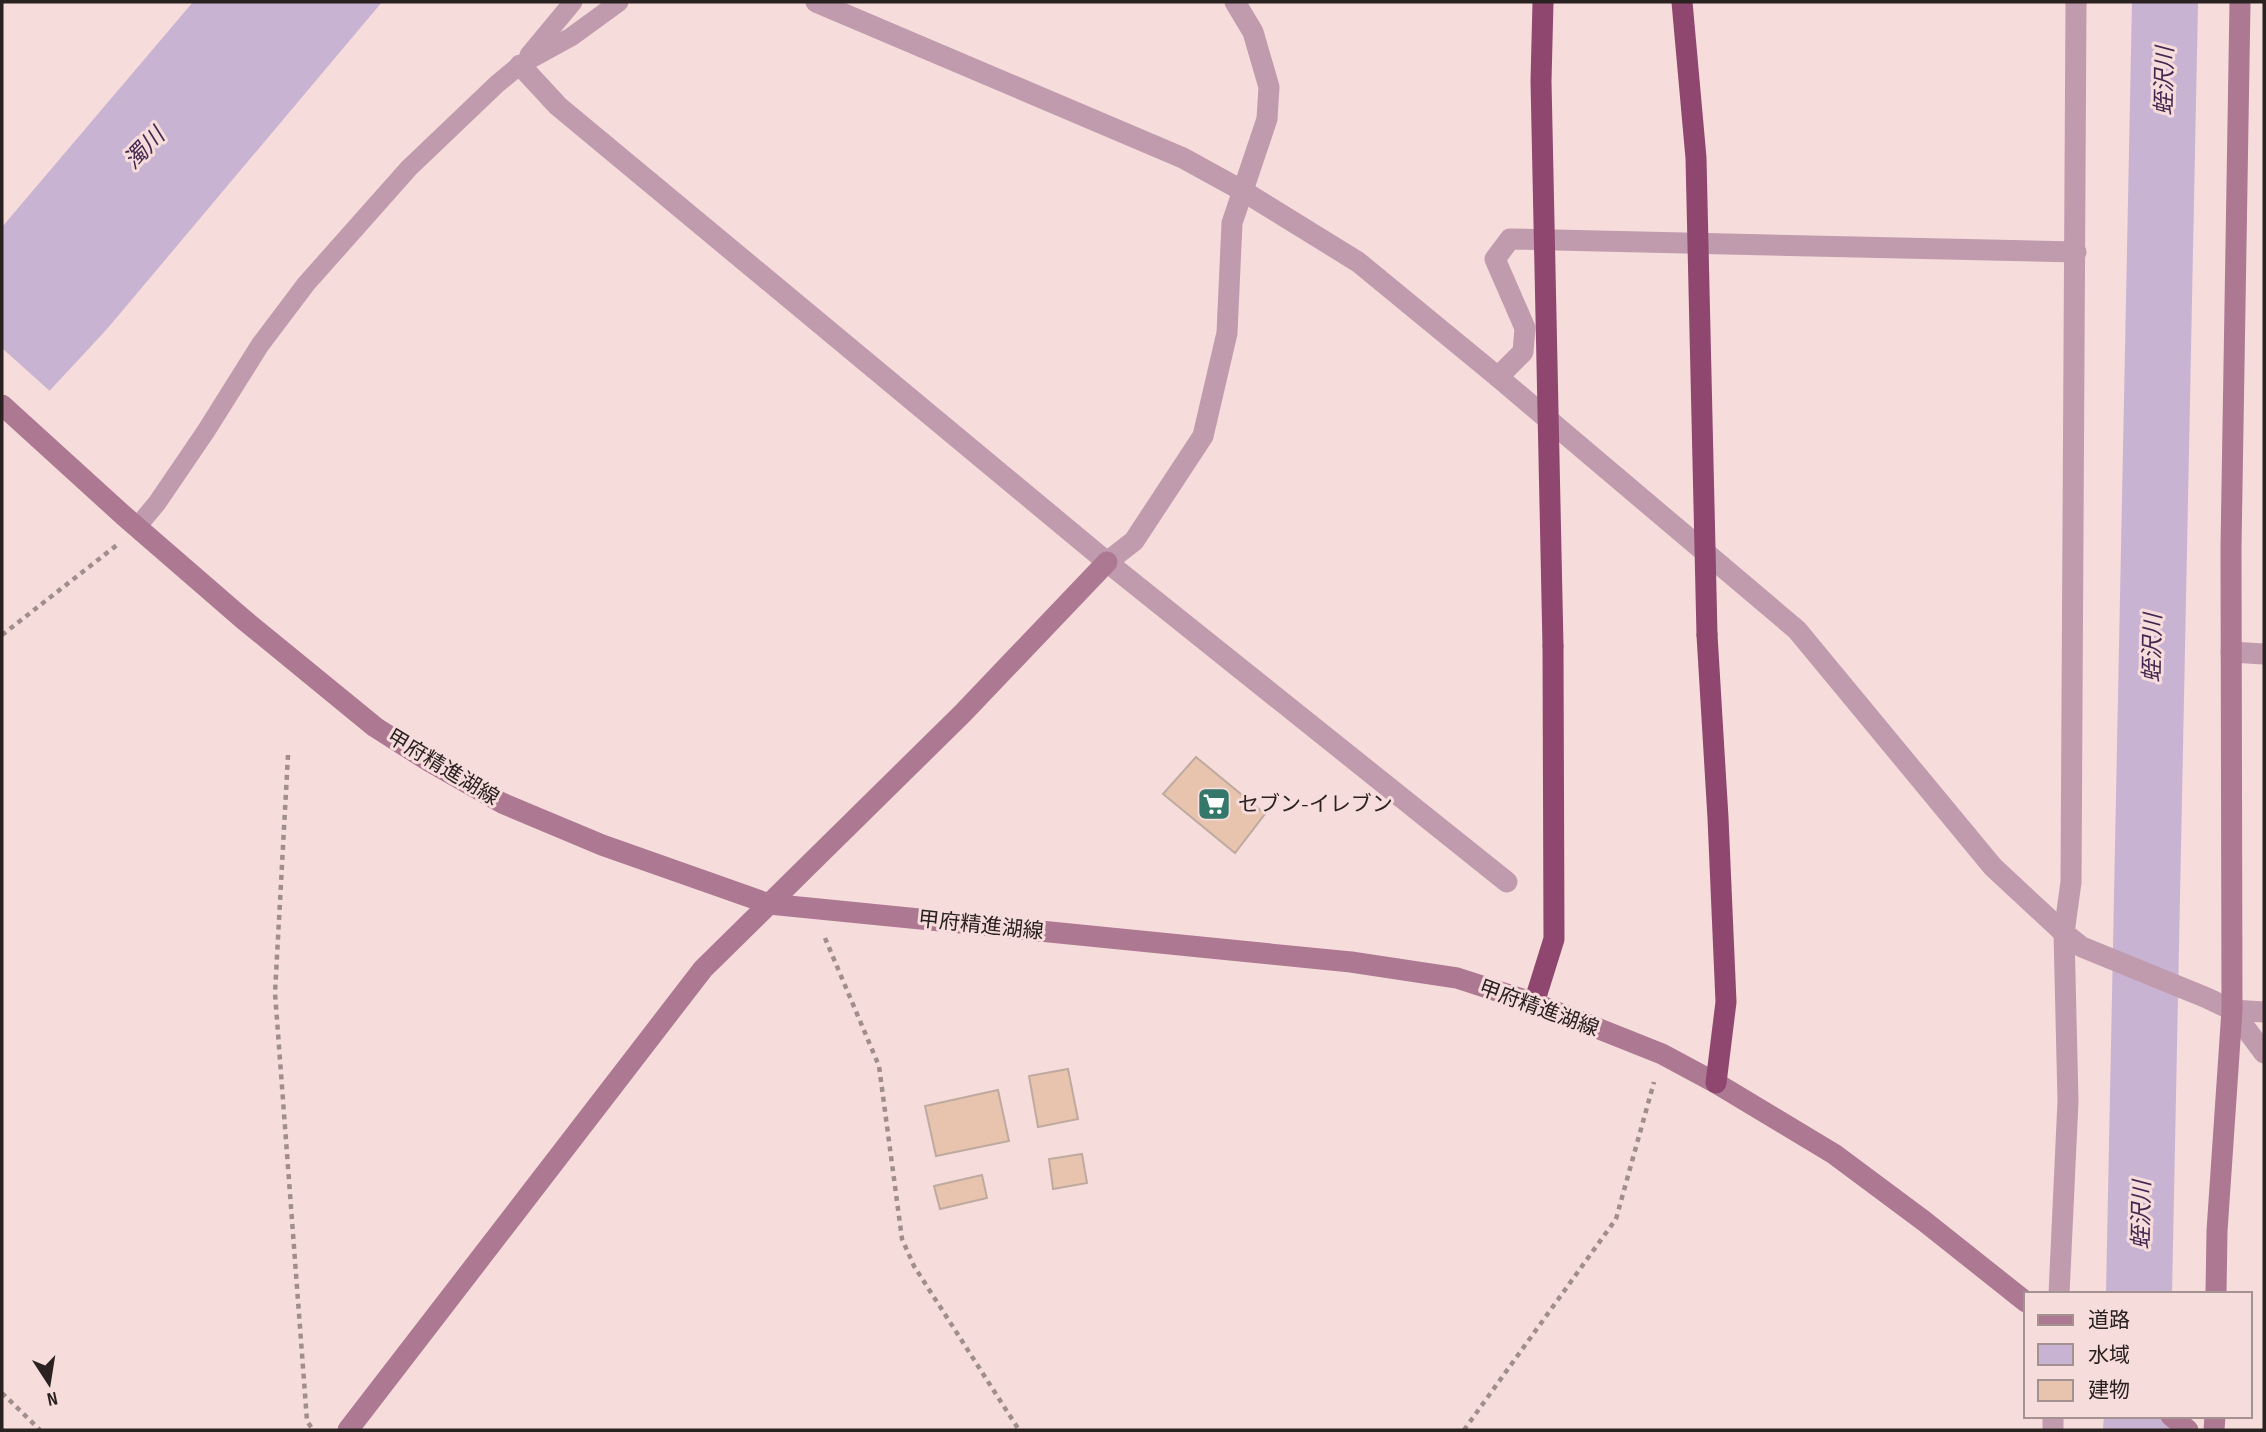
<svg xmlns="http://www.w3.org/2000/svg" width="2266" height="1432" font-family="'Sofia Sans Condensed','Noto Sans JP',sans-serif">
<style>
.water{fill:#c9b3d2}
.pier{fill:#f6dcdb}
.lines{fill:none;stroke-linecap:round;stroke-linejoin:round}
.river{stroke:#c9b3d2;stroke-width:66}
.building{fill:#e8c4af;stroke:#beaa9f;stroke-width:2}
.path{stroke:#a08e8d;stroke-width:4.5;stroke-dasharray:5 5;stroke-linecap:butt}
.lane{stroke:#bf9bad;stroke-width:19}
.street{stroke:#bf9bad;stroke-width:21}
.secondary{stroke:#ac7892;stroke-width:21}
.highway{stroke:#8f476f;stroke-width:21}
.highway-bridge{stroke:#8f476f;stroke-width:21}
.labels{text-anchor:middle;stroke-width:6;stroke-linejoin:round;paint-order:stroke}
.street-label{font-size:21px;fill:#2a2121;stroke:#f6dcdb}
.poi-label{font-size:21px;fill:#2a2121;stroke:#f6dcdb;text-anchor:start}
.water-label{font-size:23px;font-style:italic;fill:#442750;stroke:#f6dcdb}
</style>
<rect width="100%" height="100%" fill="#f6dcdb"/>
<polygon class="water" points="193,2 382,2 107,329 2,442 2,227"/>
<polygon class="pier" points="2,348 52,393 2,446"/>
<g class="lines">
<g class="river">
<polyline points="2139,1294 2165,2"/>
<polyline points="2136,1430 2137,1416"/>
</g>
</g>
<g class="building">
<polygon points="1196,757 1265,814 1235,853 1163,794"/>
<polygon points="1068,1069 1078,1119 1038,1127 1029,1076"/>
<polygon points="998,1090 1009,1141 936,1156 925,1106"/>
<polygon points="1082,1154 1087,1183 1053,1189 1049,1159"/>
<polygon points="982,1175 987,1198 940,1209 934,1186"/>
</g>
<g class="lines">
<g class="path">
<polyline points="2,635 117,545"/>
<polyline points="288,755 275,993 307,1421 313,1430"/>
<polyline points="825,938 879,1066 902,1239 914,1266 1019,1430"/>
<polyline points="2,1393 40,1430"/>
<polyline points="1464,1430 1616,1219 1654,1082"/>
</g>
<g class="lane">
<polyline points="529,55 573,2"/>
<polyline points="137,527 157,503 206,431 260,345 306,284 409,168 497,84 520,65 571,37 619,2"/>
</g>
<g class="street">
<polyline points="816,2 1183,158 1243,191 1358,262 1498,377 1797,630 1993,867 2064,933 2082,947 2207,998 2232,1010 2264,1012"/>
<polyline points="520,65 558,106 1107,562 1507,882"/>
<polyline points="1498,377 1523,352 1525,328 1495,259 1510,239 2076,252"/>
<polyline points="1107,562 1134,541 1203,436 1227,333 1232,223 1267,119 1269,87 1253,32 1235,2"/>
<polyline points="2231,652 2264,654"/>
<polyline points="2232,1010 2264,1053"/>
<polyline points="2059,1294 2068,1101 2064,933 2071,882 2076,2"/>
<polyline points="2053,1430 2053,1416"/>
</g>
<g class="secondary">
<polyline points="2,405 123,515 243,619 375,727 430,762 502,803 602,845 769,904 1351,962 1457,978 1534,1003 1662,1054 1716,1083 1834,1154 1924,1221 2026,1302"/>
<polyline points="2216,1294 2217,1231 2232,1010 2231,548 2240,2"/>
<polyline points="2171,1416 2188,1430"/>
<polyline points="348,1430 703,969 963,713 1107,562"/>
<polyline points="2214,1430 2215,1416"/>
</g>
<g class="highway">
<polyline points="1707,635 1718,818 1726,1002 1716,1083"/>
<polyline points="1534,1003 1554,939 1553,646"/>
</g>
<g class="highway-bridge">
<polyline points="1543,2 1541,81 1553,646"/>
<polyline points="1682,2 1696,158 1707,635"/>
</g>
</g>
<defs>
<symbol id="supermarket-square" viewBox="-11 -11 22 22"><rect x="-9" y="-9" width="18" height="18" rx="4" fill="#34786b" stroke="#f6dcdb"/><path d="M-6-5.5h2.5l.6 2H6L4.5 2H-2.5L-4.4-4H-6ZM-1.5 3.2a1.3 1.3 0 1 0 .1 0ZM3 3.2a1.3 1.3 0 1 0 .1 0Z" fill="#fff"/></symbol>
</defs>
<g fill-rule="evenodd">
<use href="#supermarket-square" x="1195" y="785" width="38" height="38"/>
</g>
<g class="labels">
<g class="street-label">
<text transform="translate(443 767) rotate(31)" y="7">甲府精進湖線</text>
<text transform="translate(981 925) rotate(6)" y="7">甲府精進湖線</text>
<text transform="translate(1539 1008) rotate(20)" y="7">甲府精進湖線</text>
</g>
<g class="poi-label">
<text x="1238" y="811">セブン-イレブン</text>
</g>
<g class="water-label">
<text transform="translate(2164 81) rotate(-89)" y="8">蛭沢川</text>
<text transform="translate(144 148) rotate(-46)" y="8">濁川</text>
<text transform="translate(2152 648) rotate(-89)" y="8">蛭沢川</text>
<text transform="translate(2141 1215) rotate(-89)" y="8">蛭沢川</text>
</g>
</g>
<rect width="2266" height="1432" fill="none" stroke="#2a2121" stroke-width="7"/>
<rect x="2024" y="1292" width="228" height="126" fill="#f6dcdb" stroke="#a49191" stroke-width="2"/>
<rect x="2038" y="1315" width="35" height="10" fill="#ac7892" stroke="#a49191" stroke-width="2"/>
<text x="2088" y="1327" font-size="21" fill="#2a2121">道路</text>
<rect x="2038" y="1344" width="35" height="21" fill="#c9b3d2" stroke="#a49191" stroke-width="2"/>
<text x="2088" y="1362" font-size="21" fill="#2a2121">水域</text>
<rect x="2038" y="1380" width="35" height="21" fill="#e8c4af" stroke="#a49191" stroke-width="2"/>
<text x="2088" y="1397" font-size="21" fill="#2a2121">建物</text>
<g transform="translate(49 1383) rotate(168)" stroke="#f6dcdb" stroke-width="5" paint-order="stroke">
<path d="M0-5L12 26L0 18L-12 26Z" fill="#2a2121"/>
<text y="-10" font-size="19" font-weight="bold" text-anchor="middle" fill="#2a2121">N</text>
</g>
</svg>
